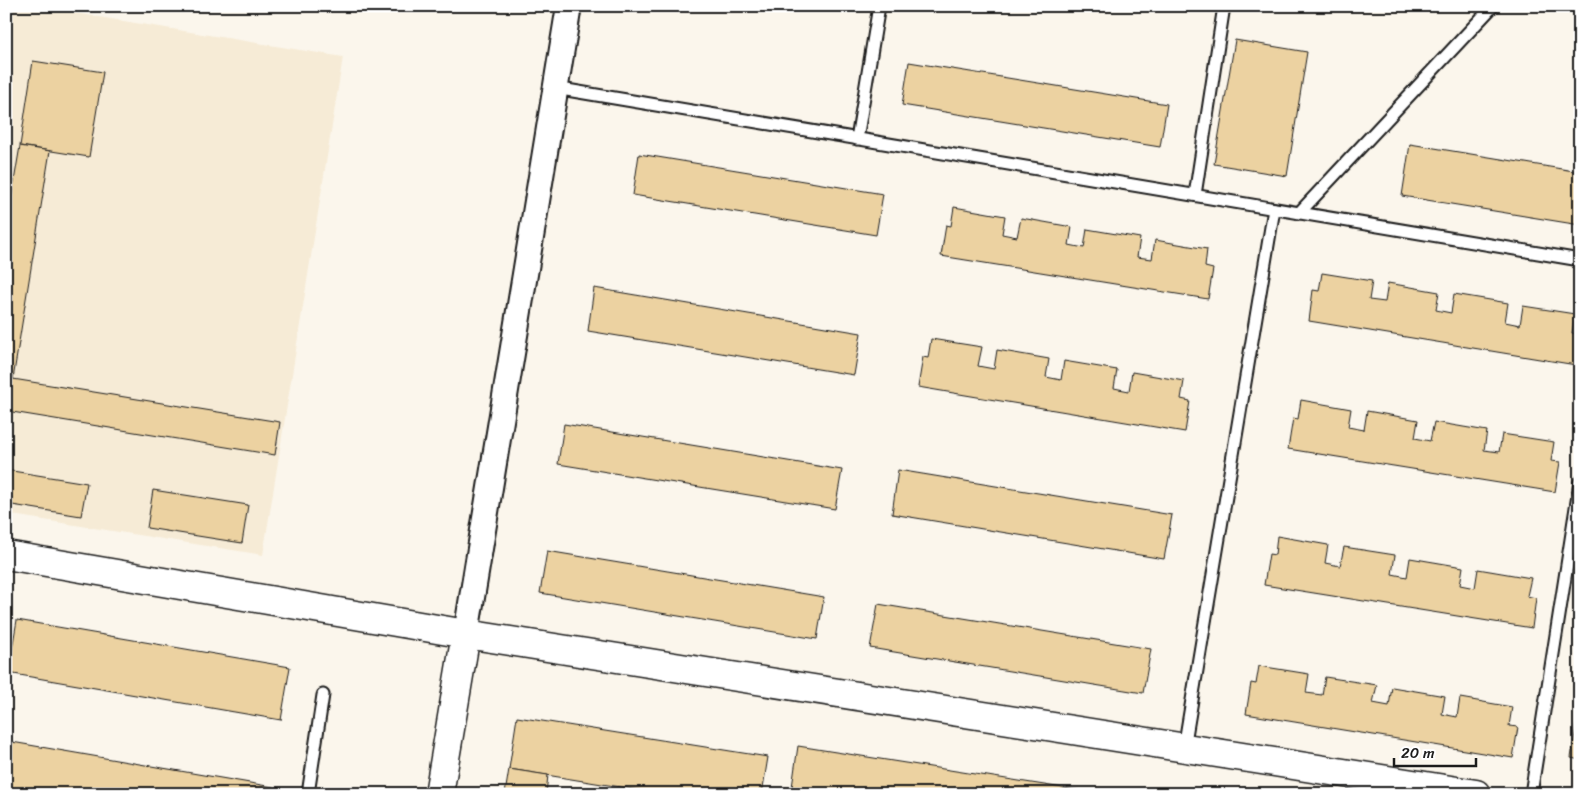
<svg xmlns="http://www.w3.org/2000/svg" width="1586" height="800" font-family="Sriracha,sans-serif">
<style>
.built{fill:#f6ebd6}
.building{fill:#ecd2a1;stroke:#1c1c1c}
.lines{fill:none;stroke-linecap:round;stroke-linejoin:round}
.service-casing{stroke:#1c1c1c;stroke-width:15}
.minor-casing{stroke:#1c1c1c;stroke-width:28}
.tertiary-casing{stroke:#1c1c1c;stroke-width:31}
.service{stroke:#fff;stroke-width:11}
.minor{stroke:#fff;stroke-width:24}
.tertiary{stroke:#fff;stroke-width:28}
</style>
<rect width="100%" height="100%" fill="#fbf6ec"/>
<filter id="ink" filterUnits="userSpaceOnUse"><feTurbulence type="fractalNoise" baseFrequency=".02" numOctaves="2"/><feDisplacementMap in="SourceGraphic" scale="10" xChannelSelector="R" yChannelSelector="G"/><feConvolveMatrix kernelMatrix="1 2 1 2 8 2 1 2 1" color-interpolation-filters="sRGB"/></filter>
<g filter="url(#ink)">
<polygon class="built" points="6,6 32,6 343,57 263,555 6,514"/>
<g class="building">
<polygon points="1235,40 1307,52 1287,176 1214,164"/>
<polygon points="33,61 103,72 89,157 20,146"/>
<polygon points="909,62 1167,104 1160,147 902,105"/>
<polygon points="1410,144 1580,172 1580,225 1402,196"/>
<polygon points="20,146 50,151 13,379 280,422 275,455 6,411 6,229"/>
<polygon points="639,154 883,194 876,235 633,195"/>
<polygon points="954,207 1005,216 1002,234 1017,237 1021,218 1072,227 1069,245 1084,248 1087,229 1140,238 1137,257 1152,259 1155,240 1207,249 1205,267 1213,269 1208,299 941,256 946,225 951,226"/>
<polygon points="1322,273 1372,281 1369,300 1385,302 1388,283 1439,292 1436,310 1451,313 1454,294 1508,303 1505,322 1520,325 1523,306 1575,314 1572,333 1580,334 1576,365 1309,321 1313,290 1319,291"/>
<polygon points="594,288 861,333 854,375 588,331"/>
<polygon points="931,339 982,347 978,366 994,369 997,350 1049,359 1046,377 1061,380 1064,361 1117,370 1114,388 1129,391 1132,372 1184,381 1181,399 1190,401 1185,432 918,387 923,357 928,358"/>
<polygon points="1301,400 1351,409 1348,427 1364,430 1367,411 1418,420 1415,438 1430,441 1434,422 1487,431 1484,450 1499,452 1502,434 1554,442 1551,461 1560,462 1555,492 1288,449 1293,418 1298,419"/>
<polygon points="564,424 842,470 835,509 558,464"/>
<polygon points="6,470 87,483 81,516 6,504"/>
<polygon points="898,470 1172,515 1164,559 892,514"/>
<polygon points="153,490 248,505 242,543 147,528"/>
<polygon points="1277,536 1328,545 1325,563 1340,566 1344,547 1395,555 1392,574 1407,577 1410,558 1463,567 1460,585 1475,588 1478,569 1531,578 1527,596 1536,598 1532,628 1264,585 1269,554 1275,555"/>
<polygon points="547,551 824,597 817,639 540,593"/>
<polygon points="878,604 1151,649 1143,693 870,648"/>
<polygon points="17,620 290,667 281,720 8,673"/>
<polygon points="1259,666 1309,674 1306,693 1322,695 1325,677 1377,685 1373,703 1389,706 1392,687 1445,696 1442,714 1457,717 1460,698 1512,707 1509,726 1518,727 1513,758 1246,714 1251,683 1256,684"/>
<polygon points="1578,715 1580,715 1580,760 1571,758"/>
<polygon points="517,717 768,757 762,794 664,794 509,769"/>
<polygon points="6,741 273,787 271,794 6,794"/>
<polygon points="798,746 1101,794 791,794"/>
<polygon points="509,769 548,775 546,794 505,794"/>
</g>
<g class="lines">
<defs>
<g id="service">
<polyline points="555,88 1580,260"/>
<polyline points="857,139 879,6"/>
<polyline points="1195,195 1224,6"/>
<polyline points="1299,213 1493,6"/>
<polyline points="1184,748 1274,209"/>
<polyline points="308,794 323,695"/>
<polyline points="1531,794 1580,482"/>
</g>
<polyline id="minor" points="466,634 569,6"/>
<g id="tertiary">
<polyline points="6,555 466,634 1476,794"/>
<polyline points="439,794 466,634"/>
</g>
</defs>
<use href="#service" class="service-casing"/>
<use href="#minor" class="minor-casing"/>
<use href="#tertiary" class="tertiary-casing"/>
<use href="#service" class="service"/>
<use href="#minor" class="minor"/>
<use href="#tertiary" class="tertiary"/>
</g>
</g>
<rect width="1586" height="800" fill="none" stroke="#fff" stroke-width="25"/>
<rect x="12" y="12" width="1561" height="775" fill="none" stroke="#1c1c1c" stroke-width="2" filter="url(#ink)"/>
<path d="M1394 758v8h82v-8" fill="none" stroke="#1c1c1c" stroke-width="2.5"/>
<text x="1401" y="758" font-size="15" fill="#1c1c1c" stroke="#ffffff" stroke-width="4" paint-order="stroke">20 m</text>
</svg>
